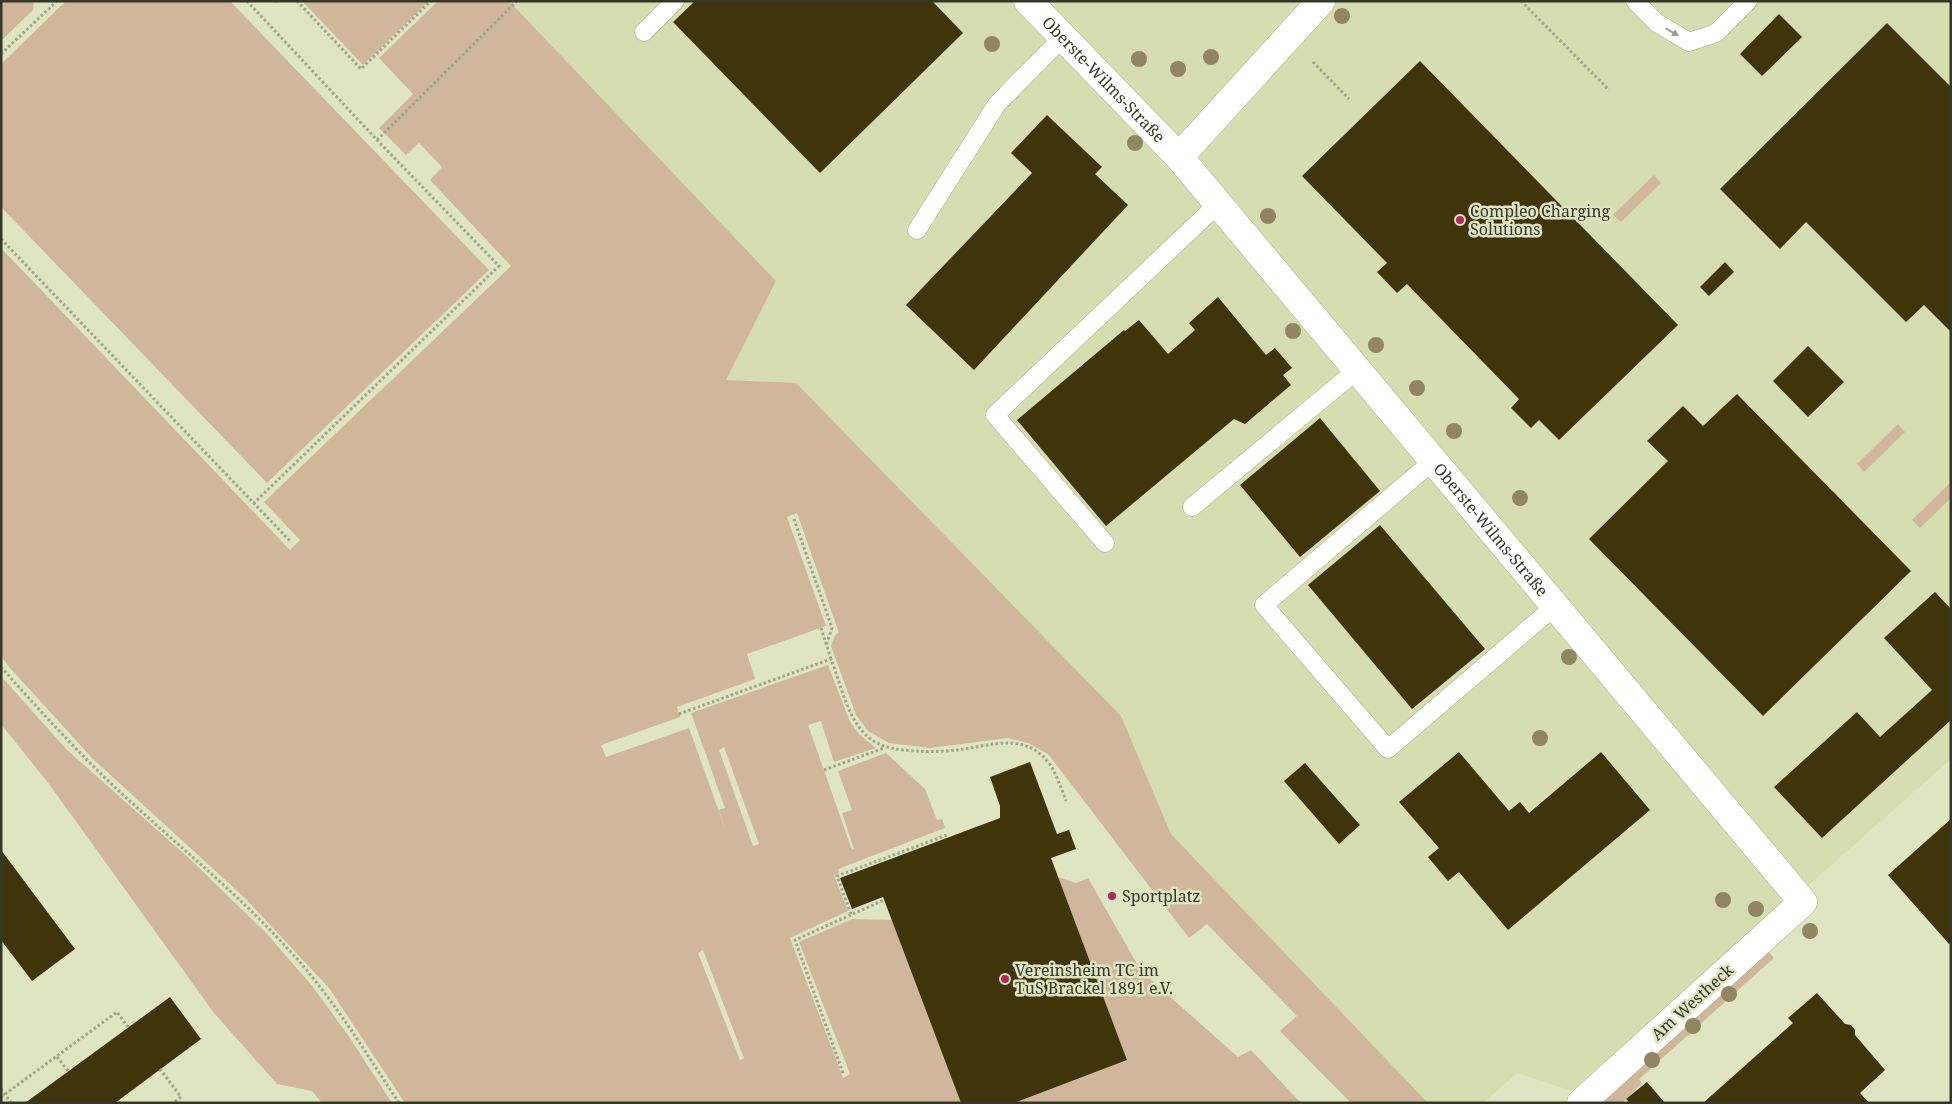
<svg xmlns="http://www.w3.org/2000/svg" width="1952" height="1104" font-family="'Noto Serif',serif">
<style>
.built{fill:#d5ddb1}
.green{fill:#d0b79c;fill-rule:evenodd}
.building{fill:#40340b}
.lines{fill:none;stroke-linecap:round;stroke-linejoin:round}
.lane-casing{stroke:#abb18e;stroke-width:19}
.street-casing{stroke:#abb18e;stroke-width:29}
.path{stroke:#9fa388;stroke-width:3;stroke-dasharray:2.5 2.5;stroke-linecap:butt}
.lane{stroke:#fff;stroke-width:18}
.street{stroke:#fff;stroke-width:28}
.tree{fill:#918562}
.oneway{fill:#9a9b94}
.poi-dot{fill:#b3265f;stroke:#dfe5c1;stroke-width:2}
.labels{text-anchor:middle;stroke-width:5;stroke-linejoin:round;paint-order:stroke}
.street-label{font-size:16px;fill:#353729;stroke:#dfe5c1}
.poi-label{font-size:16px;fill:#353729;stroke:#dfe5c1;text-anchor:start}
</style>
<rect width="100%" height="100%" fill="#dfe5c1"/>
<polygon class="built" points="509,1 1951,1 1951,759 1575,1092 1517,1073 1483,1103 1428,1103 1171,834 1121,716 726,380 776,281"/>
<g class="green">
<polygon points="1,1 34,1 33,10 1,41"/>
<polygon points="66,1 230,1 489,270 267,483 1,207 1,64"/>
<polygon points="302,1 429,1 363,65"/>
<path d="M438,1H509L776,281L726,380L796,383L1121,716L1171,834L1428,1103H1351L1280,1031L1297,1016L1207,924L1189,938L1048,754L1028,743L1008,738L930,748L889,743L868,731L856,715L831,646L835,635L839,633L797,513L787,517L826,626L747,654L755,679L677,707L680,717L601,745L606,757L689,728L726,831L719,810L725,808L691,713L828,665L850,722L859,734L876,748L834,762L821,721L808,725L852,850L854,849L842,813L852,810L838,771L886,753L925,789L937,820L942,819L945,828L838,869L839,873L834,875L848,911L790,938L843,1078L850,1074L799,942L852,919L892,920L961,1103H405L329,988L245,898L93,759L10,668L1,656V248L290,550L300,540L264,502L511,266L430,180L442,167L419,143L406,155L379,128L413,94L379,58ZM724,747L759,844L753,846L719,750ZM703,950L744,1058L740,1060L698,953Z"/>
<polygon points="1654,175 1661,183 1621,222 1613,215"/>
<polygon points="1898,424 1905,432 1864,472 1857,464"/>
<polygon points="1951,482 1951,498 1920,528 1912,520"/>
<polygon points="1,676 66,749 191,860 268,935 313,987 350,1038 392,1103 322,1103 312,1091 277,1084 214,1013 49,784 1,724"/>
<polygon points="1058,877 1076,883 1088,878 1141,971 1238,1057 1251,1050 1301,1103 1014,1103 1127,1060"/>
<polygon points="1769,952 1774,958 1639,1079 1642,1083 1622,1103 1600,1103"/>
</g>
<g class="building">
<polygon points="695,1 932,1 963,33 820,173 673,22"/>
<polygon points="1779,14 1802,37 1762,76 1740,54"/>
<polygon points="1887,23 1951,87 1951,332 1924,305 1906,322 1806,222 1780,249 1720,189"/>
<polygon points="1420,61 1678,325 1559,440 1539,420 1531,428 1511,408 1519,399 1407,284 1397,293 1377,272 1387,263 1302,176"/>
<polygon points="1047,115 1102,167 1095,174 1128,205 974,370 906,305 1032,173 1011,153"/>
<polygon points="1725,262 1734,272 1709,296 1700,287"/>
<polygon points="1218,297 1266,355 1275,348 1292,368 1283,375 1291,385 1245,424 1234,419 1106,526 1017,420 1124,330 1125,331 1139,320 1168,354 1195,330 1189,323"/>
<polygon points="1808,346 1844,382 1808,417 1773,381"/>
<polygon points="1737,394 1911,571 1763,716 1589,539 1668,461 1647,441 1683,406 1703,426"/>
<polygon points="1320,418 1380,491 1300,557 1240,485"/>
<polygon points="1380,525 1485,649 1412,709 1308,585"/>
<polygon points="1935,592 1951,609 1951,720 1822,838 1774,787 1857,712 1880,737 1932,690 1884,638"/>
<polygon points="1459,752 1509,811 1520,802 1529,813 1601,752 1650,810 1508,930 1459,872 1448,881 1428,857 1439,848 1399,802"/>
<polygon points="1030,762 1057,834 1069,830 1076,849 1051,858 1127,1060 1014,1103 961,1103 883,897 852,909 840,878 1000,818 1000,806 990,777"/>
<polygon points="1305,763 1360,825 1339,844 1284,781"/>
<polygon points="1951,819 1951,943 1949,944 1888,875"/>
<polygon points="1,850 75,949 32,981 1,940"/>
<polygon points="1817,993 1845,1024 1851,1025 1855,1030 1855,1035 1885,1070 1860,1093 1869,1103 1703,1103 1793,1023 1788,1018"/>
<polygon points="170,997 201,1039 115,1103 25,1103"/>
<polygon points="1647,1082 1665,1103 1630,1103 1626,1099"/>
</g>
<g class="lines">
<defs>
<g id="lane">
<polyline points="1635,1 1657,23 1689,42 1716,33 1748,1"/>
<polyline points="644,32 675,1"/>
<polyline points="917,230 997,104 1063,37"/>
<polyline points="1433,461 1264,605 1388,749 1555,606"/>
<polyline points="1192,507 1357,370"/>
<polyline points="1105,543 995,415 1218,204"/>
</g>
<g id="street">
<path id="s1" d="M1028,1L1179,157L1321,1"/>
<path id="s2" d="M1179,157L1803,902L1581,1103"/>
</g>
</defs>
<use href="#lane" class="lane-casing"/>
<use href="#street" class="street-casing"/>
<g class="path">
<polyline points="247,1 377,140 499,266 254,503"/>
<polyline points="275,1 277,1"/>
<polyline points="297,1 361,69 431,1"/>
<polyline points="1521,1 1609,90"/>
<polyline points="1,54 57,1"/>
<polyline points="1313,62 1349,99"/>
<polyline points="377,140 517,1"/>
<polyline points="1,239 290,541"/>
<polyline points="794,519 832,628 826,645"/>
<polyline points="821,628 831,659"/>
<path d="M1,667C32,702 64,737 97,770C159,831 229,884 288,949C331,995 364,1050 399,1103"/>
<path d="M679,714L831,659C840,682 846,713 863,732C875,745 887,748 903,750C921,752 939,752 957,750C990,746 1024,731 1049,763C1057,775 1061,788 1066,801"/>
<polyline points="824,770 884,748"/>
<polyline points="851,914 837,876 947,835"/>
<polyline points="57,1057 68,1071"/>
<polyline points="160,1069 181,1097 173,1103"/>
<polyline points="843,1073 795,940 884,900"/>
<polyline points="1,1089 11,1103"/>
<polyline points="1,1097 117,1012 128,1027"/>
</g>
<use href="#lane" class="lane"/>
<use href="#street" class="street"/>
</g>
<g class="tree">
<circle cx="1342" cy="16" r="8"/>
<circle cx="992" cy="44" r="8"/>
<circle cx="1211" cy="57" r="8"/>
<circle cx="1139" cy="59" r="8"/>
<circle cx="1178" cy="69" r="8"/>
<circle cx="1135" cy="143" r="8"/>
<circle cx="1268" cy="216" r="8"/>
<circle cx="1293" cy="331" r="8"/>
<circle cx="1376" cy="345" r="8"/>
<circle cx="1417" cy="388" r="8"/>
<circle cx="1454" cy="431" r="8"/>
<circle cx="1520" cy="498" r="8"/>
<circle cx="1569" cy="657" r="8"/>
<circle cx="1540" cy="738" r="8"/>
<circle cx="1723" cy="900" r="8"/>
<circle cx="1756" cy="909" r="8"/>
<circle cx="1810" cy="931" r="8"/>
<circle cx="1729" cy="994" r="8"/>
<circle cx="1693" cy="1026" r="8"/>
<circle cx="1652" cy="1060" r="8"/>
</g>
<defs><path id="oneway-solid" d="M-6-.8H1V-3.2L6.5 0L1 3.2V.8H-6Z" transform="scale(1.25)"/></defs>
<use class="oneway" href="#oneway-solid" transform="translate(1672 32) rotate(30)"/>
<g class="poi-dot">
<circle cx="1460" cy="220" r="5"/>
<circle cx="1112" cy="896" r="5"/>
<circle cx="1005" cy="979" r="5"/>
</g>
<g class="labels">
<g class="street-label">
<text dy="6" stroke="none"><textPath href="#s1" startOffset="109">Oberste-Wilms-Straße</textPath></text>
<text dy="6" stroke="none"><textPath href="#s2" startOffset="486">Oberste-Wilms-Straße</textPath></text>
<text transform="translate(1692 1002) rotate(-42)" y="6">Am Westheck</text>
</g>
<g class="poi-label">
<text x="1470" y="217">Compleo Charging<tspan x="1470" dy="18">Solutions</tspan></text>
<text x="1122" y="902">Sportplatz</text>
<text x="1015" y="976">Vereinsheim TC im<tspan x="1015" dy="18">TuS Brackel 1891 e.V.</tspan></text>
</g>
</g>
<rect width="1952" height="1104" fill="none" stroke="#353729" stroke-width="5"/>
</svg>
